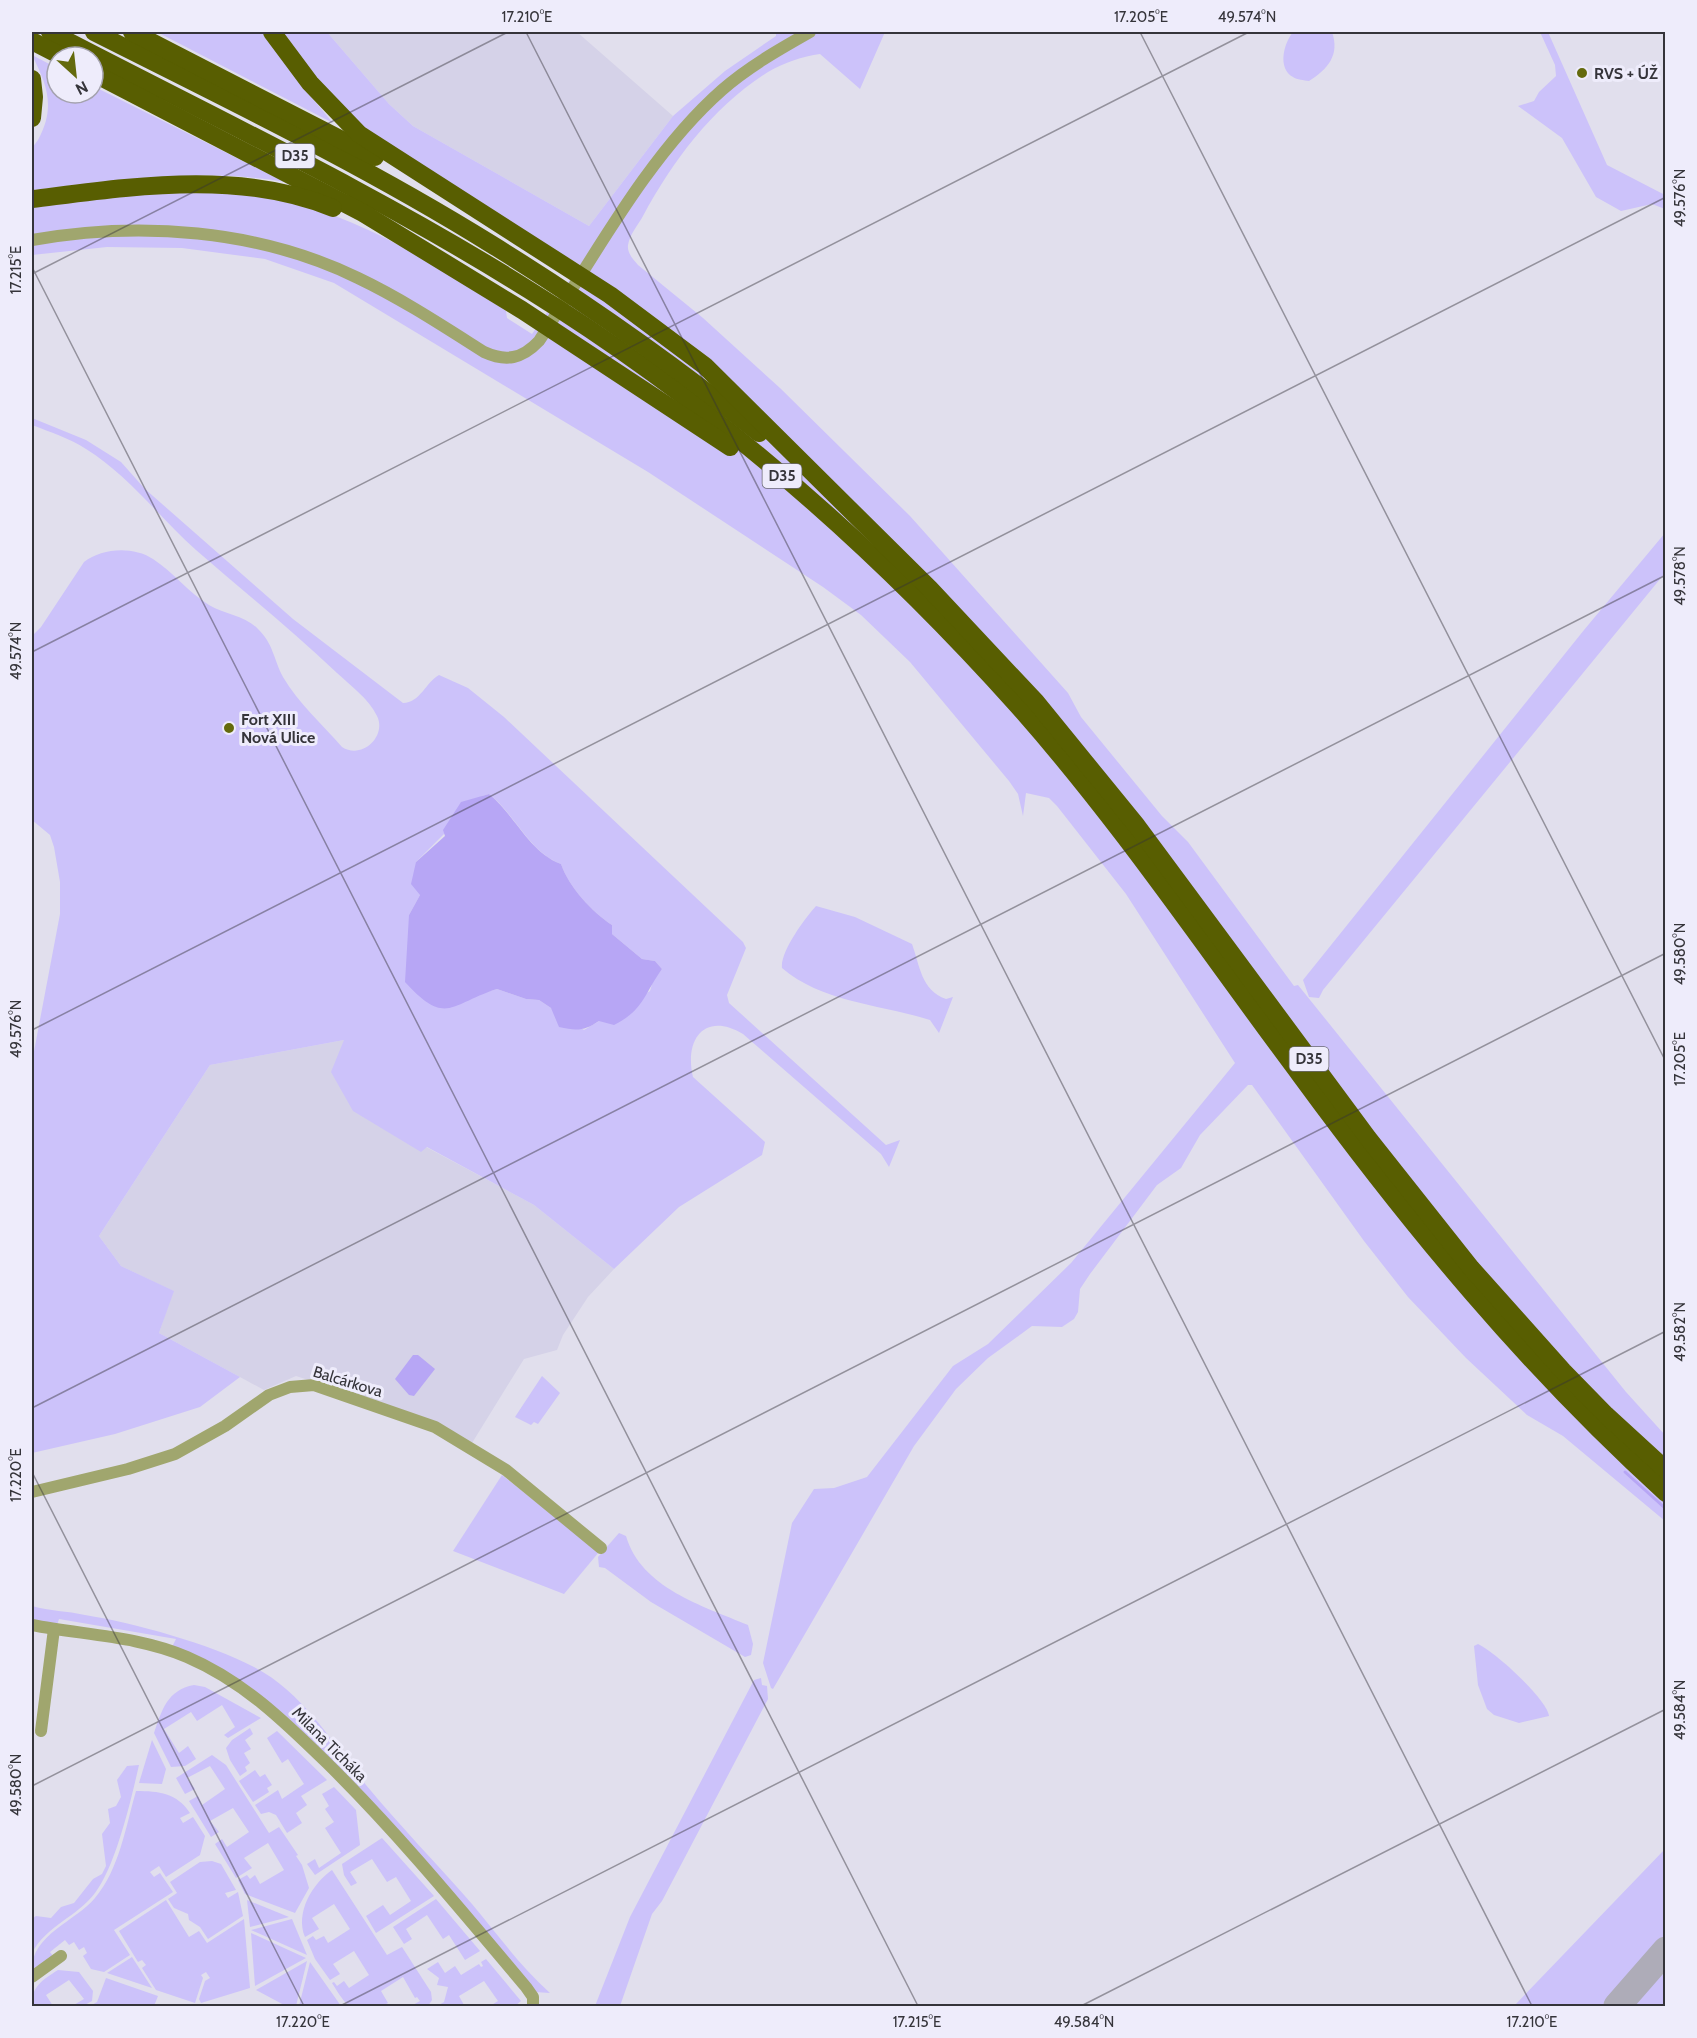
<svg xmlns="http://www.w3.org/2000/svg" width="1697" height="2038" font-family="Cabin,sans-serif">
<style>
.built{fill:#d5d2e8}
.green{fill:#ccc2fa;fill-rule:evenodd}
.water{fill:#b7a6f5}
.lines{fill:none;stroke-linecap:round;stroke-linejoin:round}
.stream{stroke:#b7a6f5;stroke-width:3}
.taxiway{stroke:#aeacb8;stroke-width:27}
.minor{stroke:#a0a66e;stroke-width:12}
.highway{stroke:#585e01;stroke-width:18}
.ticks{fill:none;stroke:#35343a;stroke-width:1.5;stroke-opacity:0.45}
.poi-dot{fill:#646a0d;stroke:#eeecfb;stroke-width:2}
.labels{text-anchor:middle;stroke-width:6;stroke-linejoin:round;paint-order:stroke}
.shield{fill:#eeecfb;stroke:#6c6b74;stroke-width:1.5}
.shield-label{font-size:15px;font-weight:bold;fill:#35343a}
.poi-label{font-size:16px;font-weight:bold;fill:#35343a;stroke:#eeecfb;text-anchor:start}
.street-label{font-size:16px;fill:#35343a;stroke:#eeecfb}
.neatline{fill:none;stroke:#35343a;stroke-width:2}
.ticks-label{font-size:15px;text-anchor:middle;fill:#35343a}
</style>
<rect width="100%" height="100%" fill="#e1dfed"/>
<g class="built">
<polygon points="327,32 577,32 673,116 589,226 413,126 389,104"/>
<polygon points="344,1040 426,1147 534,1205 614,1269 588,1297 563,1335 557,1350 524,1359 472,1443 404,1411 296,1376 264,1390 159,1333 173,1291 121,1266 99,1236 210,1065"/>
</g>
<g class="green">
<polygon points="157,32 264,32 298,81 333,123"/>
<path d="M281,32H327L389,104L413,126L589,226L673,116L725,71L776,36V32H885L860,89L820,54C803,56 783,63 768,72C713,107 674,159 643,216C638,225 630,234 628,245C627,253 633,259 638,265L703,318L780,388L910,516L1068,693L1081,717L1162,816L1188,842L1294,986L1298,985L1626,1392L1665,1435V1521L1563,1436L1527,1415L1466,1358L1408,1297L1364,1241L1252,1085H1248L1200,1135L1181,1168L1157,1185L1090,1274L1080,1289L1078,1312L1074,1319L1062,1327L1032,1326L988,1358L956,1389L914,1446L773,1689L771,1688L763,1663L792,1523L814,1489L834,1488L867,1477L953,1366L988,1344L1071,1263L1235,1063L1126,894L1057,806L1049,798L1026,793L1023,816L1018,794L1009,781L910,662L861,615L823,587L648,472L334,283L265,259L182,248L107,247L32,255V205C100,197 171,186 240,191C253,191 267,196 280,199C365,219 433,263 506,311L507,318L532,334L580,265L397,157L339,107Z"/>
<path d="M1293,32H1332C1340,55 1328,69 1309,81C1304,80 1297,80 1293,77C1277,68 1284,43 1293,32Z"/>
<polygon points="1540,32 1548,32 1607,165 1665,195 1665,209 1652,204 1621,211 1596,197 1562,138 1518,106 1534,101 1539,92 1556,76 1555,65"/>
<path d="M32,55L57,68V93H93V86L285,182C201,167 115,182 32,190C32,179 28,158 32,148C34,145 36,143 38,140C56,107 47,85 32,55Z"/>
<path d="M32,418L86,440L121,462L145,489L293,619L403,703C420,703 426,682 439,675L468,688L504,717L743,942L746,948L727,995L729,1003L886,1145L900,1140L889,1167L881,1154L743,1034C705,1011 684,1039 693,1077L765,1142L762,1155L679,1207L614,1269L534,1205L427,1147L421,1152L353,1111L331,1072L344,1040L210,1065L99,1236L121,1266L174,1291L159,1333L240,1377L200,1407L115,1434L32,1453V1062L60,914V882L54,847L50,835L32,820V636L41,627L84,562C102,548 133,546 153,559C173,572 188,592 209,605C224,614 246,616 258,629C273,643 274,660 283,677C298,703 323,725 342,747C362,760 387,736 377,716C369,699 350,685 337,673C292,630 243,591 196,550C159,517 128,475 86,449C69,438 50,432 32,425ZM489,794C515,814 529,852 561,864C569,887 592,912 612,925V934L642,959L655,961L662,969L653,981L650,991L584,1030L539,1000L526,999L497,989L487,992L409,915L420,895L416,862L482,796Z"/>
<polygon points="1665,533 1665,573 1323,990 1319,998 1309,997 1303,980 1584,630"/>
<path d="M816,906L855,917L912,944C920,966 921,990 946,999L953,997L939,1033L930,1020C880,1004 823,1003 782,968C780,952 805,918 816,906Z"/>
<polygon points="542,1376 560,1393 538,1424 534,1422 531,1425 515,1417"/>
<polygon points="502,1475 599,1552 564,1594 453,1551"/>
<path d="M619,1533L626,1536C641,1588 703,1606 748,1625L753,1644L751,1655L745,1657L651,1602L605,1568L599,1567L598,1557Z"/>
<path d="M32,1606C50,1611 67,1611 85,1615C135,1623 210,1644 254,1667C304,1693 332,1743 366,1785C400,1826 437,1864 472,1904C498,1935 520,1966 550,1993L535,1992L310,1739L172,1647L176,1639L59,1619L57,1625L32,1620Z"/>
<path d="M1478,1644C1494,1651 1547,1699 1549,1716L1519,1723L1494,1715L1487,1709L1478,1685L1474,1646Z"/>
<polygon points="761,1678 762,1685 767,1686 768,1699 662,1901 652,1914 620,2006 595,2006 630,1917 754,1680"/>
<path d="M194,1685L205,1687L261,1718L228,1738L224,1735L235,1727L222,1705L197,1721L191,1712L164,1729L179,1753L188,1746L196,1759L185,1766L171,1767L154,1733C162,1710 167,1690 194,1685Z"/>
<polygon points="250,1728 253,1734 245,1740 251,1749 244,1753 250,1763 245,1767 247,1771 240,1776 230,1760 226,1748 232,1740"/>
<polygon points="277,1731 327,1780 301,1796 307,1805 296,1813 302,1823 287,1833 276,1815 269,1812 261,1814 255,1805 278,1790 282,1799 304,1784 288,1759 282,1763 267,1738"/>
<polygon points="152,1740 166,1769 162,1784 139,1783"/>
<polygon points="212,1755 226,1765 269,1833 279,1827 298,1855 296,1856 302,1865 309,1888 295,1913 245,1894 238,1880 247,1875 250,1879 255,1875 260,1884 284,1870 268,1843 244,1858 252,1868 236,1878 215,1844 222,1839 227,1847 249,1832 233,1808 210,1821 219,1832 211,1837 189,1801 198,1796 202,1805 225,1789 210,1766 187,1778 195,1789 185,1794 176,1778"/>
<path d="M139,1765C131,1800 116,1865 95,1893C77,1917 47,1925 32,1953V1919L36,1916L51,1918L61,1907L74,1903L93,1879L102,1874L106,1866L102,1834L110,1823L108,1809L116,1806L121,1797L117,1780L127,1766Z"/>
<polygon points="255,1770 260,1777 265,1774 272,1785 267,1788 269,1792 253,1802 239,1781"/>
<polygon points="334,1787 356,1810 360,1845 315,1875 307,1864 315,1859 319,1868 341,1853 325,1828 334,1822 325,1809 329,1806 322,1794"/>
<path d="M136,1791C159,1791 177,1793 190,1813L180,1818L183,1823L193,1817L205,1836L200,1855L166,1877L159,1866L150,1872L154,1877L160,1873L173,1892L114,1930L130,1955L104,1972L91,1969L83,1956L87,1953L84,1947L79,1950L74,1942L69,1945L65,1940L50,1952L53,1956L32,1970C31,1935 76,1921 95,1898C119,1870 126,1826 136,1791Z"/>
<polygon points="382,1838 434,1896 376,1933 366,1916 383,1905 390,1915 411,1901 396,1877 387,1882 372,1859 350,1872 357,1883 351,1886 344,1875 342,1864"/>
<polygon points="1665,1849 1665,1951 1657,1953 1641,1972 1643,1978 1633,1981 1618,2000 1619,2002 1612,2006 1514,2006"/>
<polygon points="212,1861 221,1864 236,1890 225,1893 228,1898 238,1892 243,1916 208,1939 200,1927 189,1920 188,1914 174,1908 168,1899 177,1893 170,1882 200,1862"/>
<path d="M332,1870L387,1955L402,1947L431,1992L432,2000L428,2006H411L420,2001L417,1997L415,1998L403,1977L381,1991L388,2003C379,2008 355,2010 346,2003C341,1998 336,1989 332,1983L334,1982L337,1986L344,1981L349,1988L369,1975L354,1951L333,1964L340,1974L330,1980L315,1959L307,1940L313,1936L316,1940L324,1936L328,1943L350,1929L334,1904L312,1918L319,1929L305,1937C295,1913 312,1884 332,1870Z"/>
<polygon points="436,1899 480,1951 465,1960 449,1935 443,1939 427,1915 406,1929 412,1939 404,1944 393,1927"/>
<polygon points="166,1900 189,1937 199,1931 207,1943 244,1919 250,1988 201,2003 199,1999 205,1981 210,1978 206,1972 201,1975 203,1978 195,2003 156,1990 142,1968 146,1965 142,1960 138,1962 119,1931"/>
<polygon points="247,1900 289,1917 250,1927"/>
<polygon points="292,1919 307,1955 251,1930"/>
<polygon points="251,1933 306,1958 255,1986"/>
<polygon points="132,1957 152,1988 107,1973"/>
<polygon points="486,1959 521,2001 515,2006 490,2006 498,2001 484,1981 459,1996 464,2005 462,2006 437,2006 444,2002 448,1987 437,1985 439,1978 427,1969 438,1962 445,1973 455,1966 461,1975 479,1964 481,1967 483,1966 481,1962"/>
<polygon points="307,1961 296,2006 286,2006 256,1990"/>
<polygon points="310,1962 341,2006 299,2006"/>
<path d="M58,1970L79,1972L93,1991L92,2001L83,2006H72L84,1999L69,1980L46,1995L53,2006H32C31,1987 42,1980 58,1970Z"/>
<polygon points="1655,1974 1665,1975 1665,2006 1625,2006 1646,1983 1644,1980 1648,1981"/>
<polygon points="106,1978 158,1996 154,2006 90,2006 97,2002"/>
</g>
<g class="water">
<path d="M489,794C515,815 529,852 561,864C569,887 592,912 612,925V934L642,959L655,961L662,969C644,994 644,1010 614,1025L599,1021C584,1031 577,1031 559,1027L551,1008L539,1000L526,999L497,989C450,1004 446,1027 405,982L409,915L420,895L411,884L416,862L445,836L443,830L461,802Z"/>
<polygon points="413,1355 418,1355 435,1369 414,1396 409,1395 395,1379"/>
</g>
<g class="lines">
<polyline class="stream" points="1625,1472 1666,1509"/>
<polyline class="taxiway" points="1617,2006 1666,1950"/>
<g class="minor">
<path d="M32,240C139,221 258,229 358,278C402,299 443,326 484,352C506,362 522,359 539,341C593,259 648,155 722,90C748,67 780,49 810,32"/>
<polyline points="32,1492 128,1469 175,1454 225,1426 269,1395 290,1387 314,1385 435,1427 506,1470 601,1548"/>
<path d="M32,1625C83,1635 139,1636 187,1657C243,1681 284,1721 327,1763C398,1833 462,1911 526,1987L533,1997V2006"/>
<polyline points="41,1731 54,1629"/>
<polyline points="32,1977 61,1956"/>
</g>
<g class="highway">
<path d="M50,32C211,116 375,193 529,290C711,403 875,546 1018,706C1121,822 1208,952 1301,1076C1411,1226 1528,1368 1666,1493"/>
<path d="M94,32C227,99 364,165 491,244C585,302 673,364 759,433"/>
<polyline points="132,32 375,157"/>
<polyline points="272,32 310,83 359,134 610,295 705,366 930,589 1036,702 1137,826 1368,1138 1471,1268 1563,1371 1606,1415 1666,1470"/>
<polyline points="32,41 63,57"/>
<polyline points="93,73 363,213 522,310 730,447"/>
<polyline points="32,79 34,97 32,118"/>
<path d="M32,199C130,187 238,169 333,208"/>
</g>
</g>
<path class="ticks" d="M526,32L1532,2006M1140,32L1666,1062M32,267L918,2006M32,274L508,32M32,652L1249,32M32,1030L1666,197M32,1408L1666,575M32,1472L304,2006M32,1786L1666,953M340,2006L1666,1331M1081,2006L1666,1709"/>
<g class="poi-dot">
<circle cx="1582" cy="73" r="6"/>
<circle cx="229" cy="728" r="6"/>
</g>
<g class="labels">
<g class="shield">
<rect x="275.5" y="144" width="39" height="24" rx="4.5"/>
<rect x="762.5" y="464" width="39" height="24" rx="4.5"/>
<rect x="1289.5" y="1047" width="39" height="24" rx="4.5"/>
</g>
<g class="shield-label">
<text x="295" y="161">D35</text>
<text x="782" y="481">D35</text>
<text x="1309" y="1064">D35</text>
</g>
<g class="poi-label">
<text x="1594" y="79">RVS + ÚŽ</text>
<text x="241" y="725">Fort XIII<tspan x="241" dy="18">Nová Ulice</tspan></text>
</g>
<g class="street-label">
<text transform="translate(348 1381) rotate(17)" y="6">Balcárkova</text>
<text transform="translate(330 1744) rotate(45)" y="6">Milana Ticháka</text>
</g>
</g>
<rect width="1697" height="2038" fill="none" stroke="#eeecfb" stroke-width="66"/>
<g transform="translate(75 75) rotate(153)"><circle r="28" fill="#eeecfb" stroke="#a4a2ae" stroke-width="1.5"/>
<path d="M0-4.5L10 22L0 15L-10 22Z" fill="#646a0d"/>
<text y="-9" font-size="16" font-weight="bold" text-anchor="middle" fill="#35343a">N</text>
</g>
<rect x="33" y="33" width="1631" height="1972" class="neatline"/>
<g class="ticks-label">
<text x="527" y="22">17.210°E</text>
<text x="1141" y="22">17.205°E</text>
<text x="1247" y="22">49.574°N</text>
<text transform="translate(1680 198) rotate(-90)" y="5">49.576°N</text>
<text transform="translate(16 270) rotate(-90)" y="5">17.215°E</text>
<text transform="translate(1680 576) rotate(-90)" y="5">49.578°N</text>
<text transform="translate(16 651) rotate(-90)" y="5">49.574°N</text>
<text transform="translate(1680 954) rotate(-90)" y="5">49.580°N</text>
<text transform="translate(16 1029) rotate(-90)" y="5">49.576°N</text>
<text transform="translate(1680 1059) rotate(-90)" y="5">17.205°E</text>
<text transform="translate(1680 1332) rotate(-90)" y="5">49.582°N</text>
<text transform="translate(16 1475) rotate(-90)" y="5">17.220°E</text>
<text transform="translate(1680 1710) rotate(-90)" y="5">49.584°N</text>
<text transform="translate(16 1785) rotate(-90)" y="5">49.580°N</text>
<text x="303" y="2027">17.220°E</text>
<text x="917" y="2027">17.215°E</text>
<text x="1084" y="2027">49.584°N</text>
<text x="1532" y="2027">17.210°E</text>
</g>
</svg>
